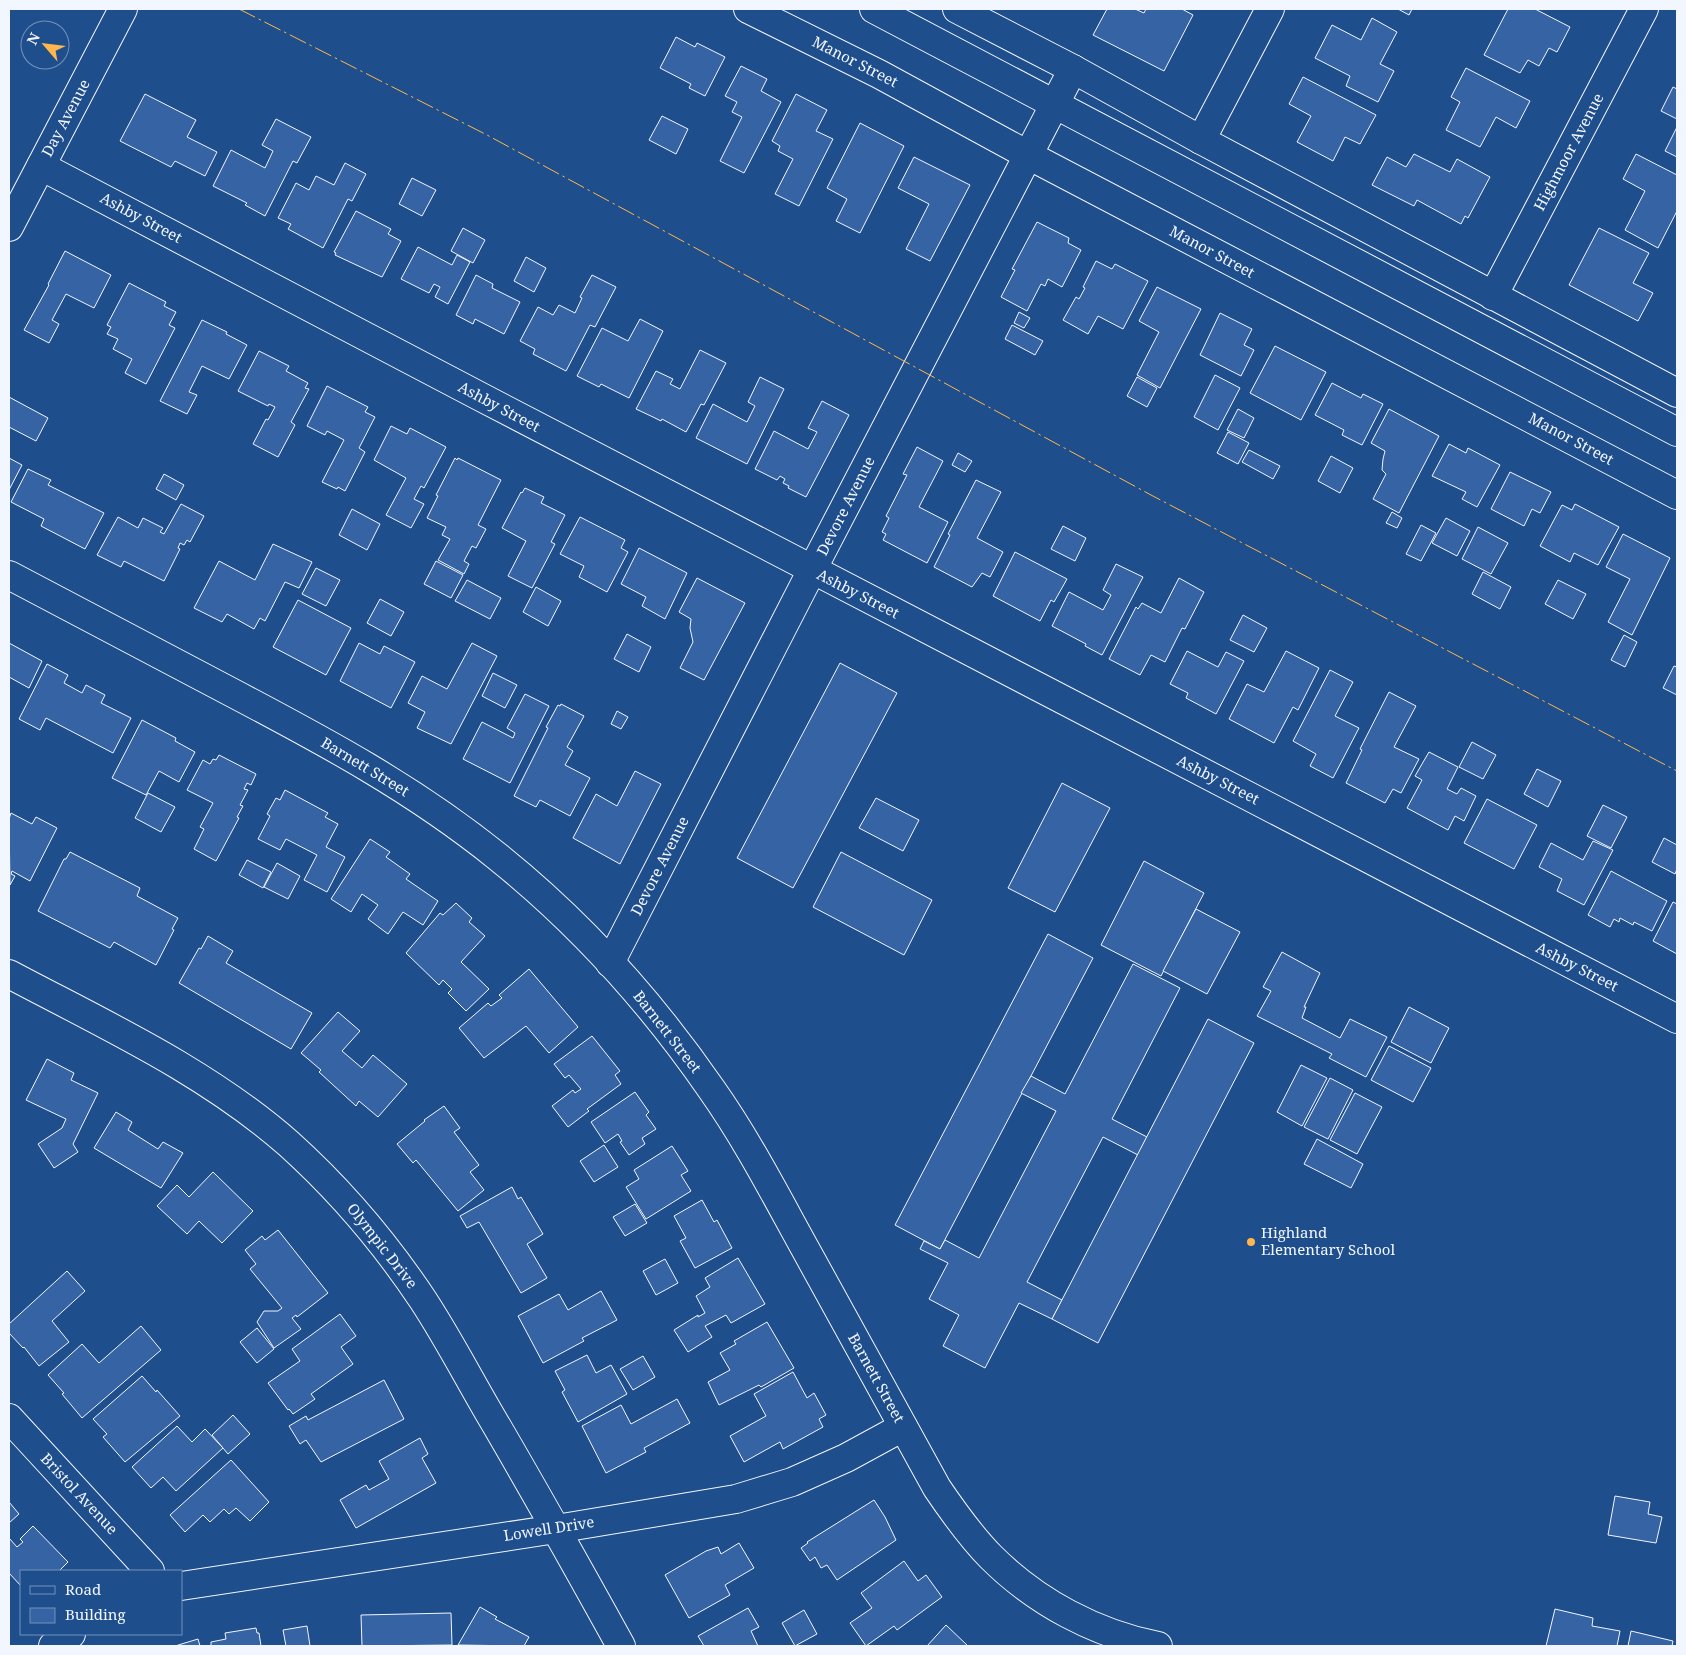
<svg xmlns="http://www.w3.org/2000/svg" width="1686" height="1655" font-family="'Noto Serif',serif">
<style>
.building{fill:#3563a3;stroke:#f2f6ff}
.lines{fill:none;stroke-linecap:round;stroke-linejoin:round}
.minor-casing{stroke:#f2f6ff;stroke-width:30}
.major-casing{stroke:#f2f6ff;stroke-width:30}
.minor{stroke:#1f4e8c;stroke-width:28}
.major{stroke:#1f4e8c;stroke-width:28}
.power{stroke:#ffb74d;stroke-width:1;stroke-dasharray:18 4 2.5 4;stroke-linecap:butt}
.poi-dot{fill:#ffb74d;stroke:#1f4e8c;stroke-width:2}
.labels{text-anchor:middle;stroke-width:4;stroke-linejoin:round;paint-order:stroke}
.street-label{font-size:15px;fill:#f2f6ff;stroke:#1f4e8c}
.poi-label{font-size:15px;fill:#f2f6ff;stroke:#1f4e8c;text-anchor:start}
</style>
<rect width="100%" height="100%" fill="#1f4e8c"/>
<g class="building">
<polygon points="1107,9 1135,9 1144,13 1146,9 1182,9 1193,15 1164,71 1093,35"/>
<polygon points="1398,9 1412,9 1409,15"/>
<polygon points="1508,9 1535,9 1570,27 1557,52 1549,48 1539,66 1528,60 1520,73 1484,55"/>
<polygon points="1372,18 1397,32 1380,64 1394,71 1378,102 1346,86 1350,76 1315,58 1332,25 1361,40"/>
<polygon points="676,37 695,47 697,43 725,57 705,96 689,88 691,84 660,68"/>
<polygon points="741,66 767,79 761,91 781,102 744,173 720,161 742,117 732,112 737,102 725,96"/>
<polygon points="1466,68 1530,101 1516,128 1496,117 1480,147 1446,130 1460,102 1451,97"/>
<polygon points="1303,77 1376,115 1360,144 1345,137 1333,161 1297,142 1311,116 1289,104"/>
<polygon points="1673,87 1677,89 1677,119 1661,111"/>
<polygon points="145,94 196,120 187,137 217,152 205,176 175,161 171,167 120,141"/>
<polygon points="796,94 827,110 816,131 833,139 799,206 775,194 793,159 778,151 780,146 772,141"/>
<polygon points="662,116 688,129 676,154 649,140"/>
<polygon points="276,119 311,137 297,163 293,161 265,216 245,205 247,203 213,186 231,150 265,168 273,151 262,145"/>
<polygon points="860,123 904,146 860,233 836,221 847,199 827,188"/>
<polygon points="1677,127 1677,157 1665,151"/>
<polygon points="1414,154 1450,172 1457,159 1490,177 1468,218 1465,216 1461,224 1417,200 1414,206 1372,185 1387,157 1406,167"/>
<polygon points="1636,154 1677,175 1677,211 1658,248 1625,230 1645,191 1623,179"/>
<polygon points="914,157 970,185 930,261 906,249 929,204 898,188"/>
<polygon points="345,163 366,174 352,201 348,199 323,248 288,229 291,224 278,218 296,183 309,190 316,176 334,185"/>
<polygon points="412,178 436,190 422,216 399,204"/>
<polygon points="356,211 391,229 388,234 401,241 382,277 335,255 336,253 334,252"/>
<polygon points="1037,222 1069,238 1068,243 1081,250 1062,287 1048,279 1045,286 1041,284 1027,311 1001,297 1015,270 1012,269"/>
<polygon points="463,228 485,240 473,263 451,251"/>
<polygon points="1599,228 1649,253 1633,283 1653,293 1638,321 1569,285"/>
<polygon points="418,247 452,265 457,255 470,262 448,304 435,297 440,287 434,284 429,293 401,279"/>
<polygon points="65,251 111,275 94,308 66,294 52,320 59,324 49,343 24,330 49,285 48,284"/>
<polygon points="526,257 546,268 534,292 514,281"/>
<polygon points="1096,261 1112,269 1115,264 1148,281 1123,329 1098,316 1088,334 1063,320 1076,297 1079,299 1085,288 1083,287"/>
<polygon points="476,275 493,284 492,288 520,302 504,334 475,319 473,324 456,315"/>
<polygon points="592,275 616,287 595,327 590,325 566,371 533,354 535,349 520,341 538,307 553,315 559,305 575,313 582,298 580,297"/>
<polygon points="129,283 166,302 164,306 176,312 169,325 175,328 146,384 125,373 132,359 113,349 118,339 107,334 111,327 107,325"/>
<polygon points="1157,287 1201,309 1160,388 1137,375 1159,332 1139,321"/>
<polygon points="1019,312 1030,318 1024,328 1014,323"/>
<polygon points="1220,313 1252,329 1244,345 1254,350 1241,376 1200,355"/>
<polygon points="640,319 663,331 629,398 601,384 599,387 577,376 602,328 628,341"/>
<polygon points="202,320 227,332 226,334 247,345 229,379 202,366 189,392 197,395 187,414 160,401"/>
<polygon points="1012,325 1043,341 1035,355 1005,339"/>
<polygon points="1275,346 1326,372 1301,420 1250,393"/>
<polygon points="700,350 726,363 704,405 701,404 686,432 662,419 661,421 653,417 636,409 656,371 673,379 670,384 680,389"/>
<polygon points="259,351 289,366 286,371 308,383 305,388 309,389 291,422 295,425 278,457 253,444 266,419 268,420 275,407 269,404 268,406 238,391"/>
<polygon points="1215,375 1240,388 1218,430 1194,417"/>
<polygon points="760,377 784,389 747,464 696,438 713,404 747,422 755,406 748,402"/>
<polygon points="1137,377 1157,388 1147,407 1127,396"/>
<polygon points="1332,383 1361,398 1363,394 1383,404 1362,445 1342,435 1344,430 1315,415"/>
<polygon points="327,386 368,407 365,412 375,417 359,448 365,452 345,491 338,487 337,489 322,482 344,440 327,431 325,435 307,426"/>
<polygon points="9,397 48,418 36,441 9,427"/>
<polygon points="822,401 849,415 806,497 788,488 789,486 783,483 785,479 780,476 777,480 755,469 774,431 808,449 817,432 808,428"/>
<polygon points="1238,409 1254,418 1244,438 1227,430"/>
<polygon points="1389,409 1439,436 1399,513 1373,499 1386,474 1382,470 1383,459 1385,451 1371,443"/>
<polygon points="391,426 407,434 410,428 446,447 424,488 421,486 414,499 424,504 411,528 386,515 406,478 374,460"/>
<polygon points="1228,432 1249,443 1238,464 1217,453"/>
<polygon points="1449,444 1466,453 1468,448 1500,465 1477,507 1462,499 1466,492 1432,476"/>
<polygon points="917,447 943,461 919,507 948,522 927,563 883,540 886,534 882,532 889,518 886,516 907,475 903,474"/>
<polygon points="1249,450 1280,466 1273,479 1242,462"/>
<polygon points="958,453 972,461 965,472 952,465"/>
<polygon points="1331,456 1353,468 1340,493 1318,481"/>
<polygon points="9,458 22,465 9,490"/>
<polygon points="455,458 457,460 458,458 501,480 478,525 486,529 476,548 472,546 464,561 469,564 464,574 438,560 450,539 442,535 446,527 427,518 438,496 436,495"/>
<polygon points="28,469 51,480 48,485 104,513 85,549 41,526 44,519 11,502"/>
<polygon points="1510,472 1551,492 1540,513 1532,509 1524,526 1491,509"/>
<polygon points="164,474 184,485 176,500 156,489"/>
<polygon points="976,480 1001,492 977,538 1003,552 990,577 982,573 972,587 934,567 950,535 948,534"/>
<polygon points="525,488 544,497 541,503 565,515 551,542 555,544 532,588 508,576 526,541 502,528 521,492 522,493"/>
<polygon points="181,504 204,516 190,542 187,540 184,545 180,543 178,548 180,549 164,581 124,561 121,567 97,555 118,517 138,528 143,518 163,528 160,532 164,534"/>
<polygon points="1575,504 1619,527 1598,565 1574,553 1570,562 1540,546 1562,505 1572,510"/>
<polygon points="352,509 380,524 367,550 339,535"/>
<polygon points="1392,512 1402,518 1397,528 1386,523"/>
<polygon points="580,517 625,540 621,548 628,552 607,592 579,577 584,566 560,554"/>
<polygon points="1446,518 1470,531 1457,556 1432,543"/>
<polygon points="1421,525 1436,533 1421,561 1406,554"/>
<polygon points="1063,526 1086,538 1075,561 1051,549"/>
<polygon points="1478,527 1508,543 1491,574 1462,559"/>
<polygon points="1623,534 1670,558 1632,635 1608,622 1630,579 1606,567"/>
<polygon points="273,544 312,562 299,588 285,582 265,621 260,618 254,629 227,614 222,622 194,608 219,561 255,580"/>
<polygon points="639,548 687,573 665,619 642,606 646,597 621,584"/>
<polygon points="1015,552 1067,579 1054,602 1051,600 1040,621 993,596"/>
<polygon points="436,561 463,575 451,598 424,584"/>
<polygon points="1116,564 1143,577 1102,655 1085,646 1086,644 1052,626 1069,592 1103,610 1111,595 1103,590"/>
<polygon points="316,568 340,580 326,606 302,594"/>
<polygon points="1483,572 1511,587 1500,609 1472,594"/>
<polygon points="697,578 745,603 704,680 680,668 693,642 690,628 691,619 679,612"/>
<polygon points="1179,578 1204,592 1185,629 1182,628 1165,662 1151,655 1140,675 1109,659 1136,607 1138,609 1142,603 1161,613"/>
<polygon points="467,580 501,598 490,619 455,601"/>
<polygon points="1558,580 1586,594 1573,619 1545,604"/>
<polygon points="536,587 561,601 548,626 523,612"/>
<polygon points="380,599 404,612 391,636 367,623"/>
<polygon points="298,600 351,628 326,675 273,647"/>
<polygon points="1243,615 1267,628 1254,652 1230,640"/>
<polygon points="627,634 651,647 639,672 614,659"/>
<polygon points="1624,635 1637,642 1625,667 1611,660"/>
<polygon points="9,643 42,661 29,688 9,677"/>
<polygon points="359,643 380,654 384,646 415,662 391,708 340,681"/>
<polygon points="472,643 497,656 451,744 417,728 425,712 408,703 422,676 447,689"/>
<polygon points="1187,651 1218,667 1226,652 1244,661 1216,714 1186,698 1188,693 1170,684"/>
<polygon points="1286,651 1319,668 1298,710 1293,707 1274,743 1229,719 1247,684 1264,692"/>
<polygon points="840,663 897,693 793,888 737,858"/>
<polygon points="47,664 68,675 64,683 82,693 86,685 105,695 101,703 131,718 113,753 46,718 40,730 19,719"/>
<polygon points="1674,666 1677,667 1677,695 1663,688"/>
<polygon points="1330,670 1353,682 1335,716 1359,728 1333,778 1310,766 1316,754 1293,741"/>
<polygon points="493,673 517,685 505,708 482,696"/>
<polygon points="1389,692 1416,706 1394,747 1419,759 1401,793 1393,789 1385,803 1346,783 1362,750 1360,749"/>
<polygon points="525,694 549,706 510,783 463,759 482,722 513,738 515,733 507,728"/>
<polygon points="561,704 584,716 567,747 573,751 565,765 590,778 570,816 540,800 536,807 514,796 548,728 546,727 558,705 560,706"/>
<polygon points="617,711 628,717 621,729 611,724"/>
<polygon points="142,720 176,738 175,741 195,752 179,782 159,771 146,795 112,778"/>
<polygon points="1472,742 1496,755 1483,779 1459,767"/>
<polygon points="1429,752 1458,767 1447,789 1457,794 1461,788 1476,796 1464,821 1455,816 1448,830 1407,808 1422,780 1415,776"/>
<polygon points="219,755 256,774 251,785 247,783 244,789 248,790 240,805 243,806 237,817 239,818 216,861 194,849 204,829 200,827 213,803 187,790 203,760 210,764 213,759 216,760"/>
<polygon points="1537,769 1561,781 1548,807 1524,794"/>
<polygon points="635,771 661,784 620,864 573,838 596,794 617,806"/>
<polygon points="1062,783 1110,808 1055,912 1008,888"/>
<polygon points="285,790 328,813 325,817 338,824 326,847 345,857 327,892 304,880 317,855 286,839 280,850 258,839 270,816 267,814 276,798 280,800"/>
<polygon points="148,793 175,807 161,832 135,818"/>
<polygon points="876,798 919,820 903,851 859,828"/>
<polygon points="1487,799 1537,825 1514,869 1464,843"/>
<polygon points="1603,805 1627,817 1611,848 1587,836"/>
<polygon points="11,813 32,824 36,817 57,828 30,881 12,871 11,874 15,876 10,885 9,819"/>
<polygon points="1664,838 1677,845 1677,869 1675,874 1652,862"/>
<polygon points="370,839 390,852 386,857 410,874 406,879 438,901 423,925 403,912 388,934 368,919 378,905 362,894 351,912 331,899"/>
<polygon points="1593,841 1613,850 1584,905 1557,891 1562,879 1539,867 1551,843 1583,860"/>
<polygon points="70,852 140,888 137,896 178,918 172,929 174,930 156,965 114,942 110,948 38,911 64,859 66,859"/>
<polygon points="841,852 932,900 904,955 813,907"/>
<polygon points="247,860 271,872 263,888 239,875"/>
<polygon points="1144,861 1204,893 1161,976 1101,945"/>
<polygon points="277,863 300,876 288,899 264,887"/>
<polygon points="1611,871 1667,901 1652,931 1634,922 1633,925 1620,918 1619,922 1614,919 1610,927 1588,915"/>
<polygon points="1673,902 1677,904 1677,954 1653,941"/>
<polygon points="456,903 472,918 469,922 485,936 461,962 489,989 466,1011 448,993 452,989 443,980 439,985 406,953 440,913 443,915"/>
<polygon points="1196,909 1240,932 1207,994 1163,971"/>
<polygon points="1048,934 1093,958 940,1249 895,1225"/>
<polygon points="208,936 233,951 226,963 312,1013 291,1049 179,983 199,948 201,949"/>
<polygon points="1282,952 1320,973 1304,1007 1306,1007 1302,1018 1340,1038 1350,1019 1387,1037 1366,1077 1329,1058 1332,1054 1257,1016 1271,991 1263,987"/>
<polygon points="1133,964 1180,988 1112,1119 1147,1137 1138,1155 1103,1137 1027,1282 1062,1300 1052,1319 1019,1303 985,1368 943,1346 959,1315 929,1299 948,1263 920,1249 924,1241 940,1249 945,1240 979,1258 1056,1111 1021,1093 1031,1076 1065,1094"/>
<polygon points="529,969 578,1027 549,1053 526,1026 484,1058 459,1028 488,1003 491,1006 502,998 499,995"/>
<polygon points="1409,1007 1449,1028 1431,1063 1391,1042"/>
<polygon points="338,1012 360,1031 342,1051 362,1068 373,1055 407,1084 378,1117 359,1101 356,1106 319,1072 321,1070 301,1053"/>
<polygon points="1208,1019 1254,1043 1098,1343 1052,1319"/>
<polygon points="592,1036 620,1071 615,1075 621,1084 587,1109 589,1111 568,1127 552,1106 573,1090 575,1093 581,1089 569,1075 565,1078 554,1064"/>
<polygon points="1389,1046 1431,1068 1413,1102 1371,1080"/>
<polygon points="47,1059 74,1073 71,1080 98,1093 73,1144 78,1152 54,1168 38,1144 62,1128 66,1119 26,1100"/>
<polygon points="1301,1065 1327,1078 1302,1126 1277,1112"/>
<polygon points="1330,1078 1353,1090 1328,1139 1304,1127"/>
<polygon points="635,1092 649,1112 646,1115 656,1129 642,1138 645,1144 629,1155 620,1142 622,1141 618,1134 605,1143 591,1122"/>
<polygon points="1355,1093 1382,1107 1357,1154 1330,1140"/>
<polygon points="444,1106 460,1128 454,1132 479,1165 470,1172 484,1190 458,1211 416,1160 413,1163 397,1144 425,1121 424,1120"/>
<polygon points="116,1112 132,1122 128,1130 158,1149 163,1142 183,1153 161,1188 94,1148"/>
<polygon points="1317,1139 1363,1164 1351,1188 1304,1164"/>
<polygon points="604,1145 618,1167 594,1182 580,1161"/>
<polygon points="672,1146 688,1171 681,1175 691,1191 646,1219 626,1187 639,1179 634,1170"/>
<polygon points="213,1172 253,1211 222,1243 199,1221 187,1234 157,1206 177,1185 189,1197"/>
<polygon points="512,1187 518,1199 521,1197 543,1234 527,1244 547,1278 521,1293 479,1222 467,1228 460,1216"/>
<polygon points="702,1200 714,1222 717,1220 732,1248 695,1268 680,1241 686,1238 674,1216"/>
<polygon points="635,1204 647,1223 625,1236 613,1217"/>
<polygon points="278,1230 328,1293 297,1317 296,1315 292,1318 301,1329 274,1348 257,1322 264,1311 278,1311 282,1308 250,1269 256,1264 245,1250 262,1236 265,1240"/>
<polygon points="738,1258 765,1304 731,1323 726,1315 705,1326 712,1337 688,1352 674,1330 698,1315 698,1317 705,1313 696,1296 710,1287 705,1278"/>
<polygon points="665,1259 678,1283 656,1295 643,1271"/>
<polygon points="67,1271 85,1291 52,1321 69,1342 39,1366 24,1347 23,1348 9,1333 9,1324"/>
<polygon points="601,1291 617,1320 582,1338 584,1341 543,1363 518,1316 559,1294 568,1310"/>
<polygon points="340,1314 356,1336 341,1347 353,1364 311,1394 315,1399 293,1414 289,1409 288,1410 268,1383 300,1361 292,1349"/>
<polygon points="767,1322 794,1368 761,1387 759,1385 719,1405 708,1382 730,1370 720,1353 736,1344 734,1341"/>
<polygon points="141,1326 161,1350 82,1418 62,1394 64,1393 48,1375 82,1344 99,1363"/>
<polygon points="257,1328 274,1349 257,1363 240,1342"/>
<polygon points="587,1355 596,1373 611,1365 627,1394 578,1422 562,1392 565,1390 555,1371"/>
<polygon points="643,1356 655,1377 633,1390 620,1369"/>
<polygon points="793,1372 807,1398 814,1393 826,1415 819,1419 823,1427 783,1449 780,1442 744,1462 730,1436 766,1416 754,1394"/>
<polygon points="142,1376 156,1392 157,1390 180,1416 125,1462 103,1437 107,1434 93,1419"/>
<polygon points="384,1380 404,1419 321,1462 306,1440 300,1444 289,1426 306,1416 308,1420"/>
<polygon points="677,1399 690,1423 644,1448 646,1452 606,1473 582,1426 621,1405 631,1424"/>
<polygon points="233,1415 250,1434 228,1454 212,1435"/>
<polygon points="177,1426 192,1442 205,1429 223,1448 176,1491 163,1477 151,1488 132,1467"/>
<polygon points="420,1438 428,1454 422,1458 436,1483 356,1528 340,1500 366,1485 369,1490 389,1479 379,1461"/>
<polygon points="231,1460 269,1502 250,1521 236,1508 229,1514 224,1509 210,1522 203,1515 185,1532 170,1515"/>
<polygon points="1615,1496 1650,1502 1648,1514 1662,1517 1656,1543 1608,1535"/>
<polygon points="874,1500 885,1517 896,1540 837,1580 827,1565 821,1568 815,1557 810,1561 801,1548 808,1543 807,1542"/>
<polygon points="9,1502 19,1514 9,1523"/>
<polygon points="33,1526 68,1562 59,1571 21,1571 21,1586 9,1573 9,1538 17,1547 23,1542 20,1539"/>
<polygon points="739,1543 754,1568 725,1585 730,1595 689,1618 665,1575 706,1551 718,1547 721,1554"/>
<polygon points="904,1561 918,1581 926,1575 942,1597 897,1630 894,1626 866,1646 850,1623 872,1608 861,1593"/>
<polygon points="480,1607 497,1617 495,1619 529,1637 524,1646 458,1645"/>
<polygon points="748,1608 759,1627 751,1631 758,1646 704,1646 698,1636"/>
<polygon points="1555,1609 1593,1618 1592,1626 1620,1631 1617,1646 1546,1646"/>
<polygon points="804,1610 817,1634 795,1646 782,1623"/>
<polygon points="451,1613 452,1645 362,1646 361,1615"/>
<polygon points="946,1625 968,1646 927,1646"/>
<polygon points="307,1626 310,1646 286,1646 283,1630"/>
<polygon points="256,1628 257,1633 259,1633 261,1646 211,1646 211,1642 226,1639 225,1633"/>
<polygon points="1631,1631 1673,1641 1672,1646 1628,1646"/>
<polygon points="198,1639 200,1646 175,1646"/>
</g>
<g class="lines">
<defs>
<g id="minor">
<polyline points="957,9 1073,69"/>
<polyline points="1201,140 1270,9"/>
<polyline points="41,166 481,397 1677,1019"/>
<polyline points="9,227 123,9"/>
<polyline points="1493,296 1644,9"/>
<path d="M9,575C82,614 156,652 229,691C324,741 414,789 498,857C580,923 652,1003 712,1090C748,1141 777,1198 807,1252C851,1331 894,1410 937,1488C954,1513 971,1537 991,1557C1036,1602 1096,1634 1158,1646"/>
<polyline points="610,963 812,570 1073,69 1201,140 1677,393"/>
<path d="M9,974C105,1025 206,1071 289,1144C340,1190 385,1243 423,1300C448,1338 469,1379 492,1418C536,1493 579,1570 621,1646"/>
<polyline points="9,1418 150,1571"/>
<polyline points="181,1586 556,1529 736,1499 792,1482 846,1458 903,1427"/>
<polyline points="53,1646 71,1634"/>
</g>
<g id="major">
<polyline points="748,9 879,74 1028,155 1677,495"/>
<polyline points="874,9 1677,432"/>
</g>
</defs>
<use href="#minor" class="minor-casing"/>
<use href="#major" class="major-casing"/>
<use href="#minor" class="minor"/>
<use href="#major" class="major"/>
<polyline class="power" points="239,9 487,135 1151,495 1677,771"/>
</g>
<circle class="poi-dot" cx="1251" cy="1242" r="5"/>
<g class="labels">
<g class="street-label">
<text transform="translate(855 62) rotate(27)" y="5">Manor Street</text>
<text transform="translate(66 118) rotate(-62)" y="5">Day Avenue</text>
<text transform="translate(1569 152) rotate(-62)" y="5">Highmoor Avenue</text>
<text transform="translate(141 218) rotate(28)" y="5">Ashby Street</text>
<text transform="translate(1212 252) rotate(28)" y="5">Manor Street</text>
<text transform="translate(499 407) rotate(28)" y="5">Ashby Street</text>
<text transform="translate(1571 439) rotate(28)" y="5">Manor Street</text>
<text transform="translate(846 506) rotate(-63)" y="5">Devore Avenue</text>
<text transform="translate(858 594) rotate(27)" y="5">Ashby Street</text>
<text transform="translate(365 767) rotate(31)" y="5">Barnett Street</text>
<text transform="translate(1218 780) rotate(27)" y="5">Ashby Street</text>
<text transform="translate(660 866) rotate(-63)" y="5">Devore Avenue</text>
<text transform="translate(1577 967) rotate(27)" y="5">Ashby Street</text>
<text transform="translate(667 1032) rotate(52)" y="5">Barnett Street</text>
<text transform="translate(382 1246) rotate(52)" y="5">Olympic Drive</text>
<text transform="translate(876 1378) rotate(61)" y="5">Barnett Street</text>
<text transform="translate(79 1494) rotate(47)" y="5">Bristol Avenue</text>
<text transform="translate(549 1529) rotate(-9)" y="5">Lowell Drive</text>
</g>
<g class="poi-label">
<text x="1261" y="1238">Highland<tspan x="1261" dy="17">Elementary School</tspan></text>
</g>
</g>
<rect width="1686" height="1655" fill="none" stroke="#f2f6ff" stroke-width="20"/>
<rect x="20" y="1570" width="162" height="65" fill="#1f4e8c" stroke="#7391ba"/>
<rect x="30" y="1586" width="25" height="8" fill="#1f4e8c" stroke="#7391ba"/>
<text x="65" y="1595" font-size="15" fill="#f2f6ff">Road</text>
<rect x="30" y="1608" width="25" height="15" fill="#3563a3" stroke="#7391ba"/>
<text x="65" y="1620" font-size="15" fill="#f2f6ff">Building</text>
<g transform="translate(45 45) rotate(298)"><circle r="24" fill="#1f4e8c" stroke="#7391ba"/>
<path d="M0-4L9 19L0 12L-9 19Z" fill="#ffb74d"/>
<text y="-8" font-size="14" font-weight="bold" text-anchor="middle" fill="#f2f6ff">N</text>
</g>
</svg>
